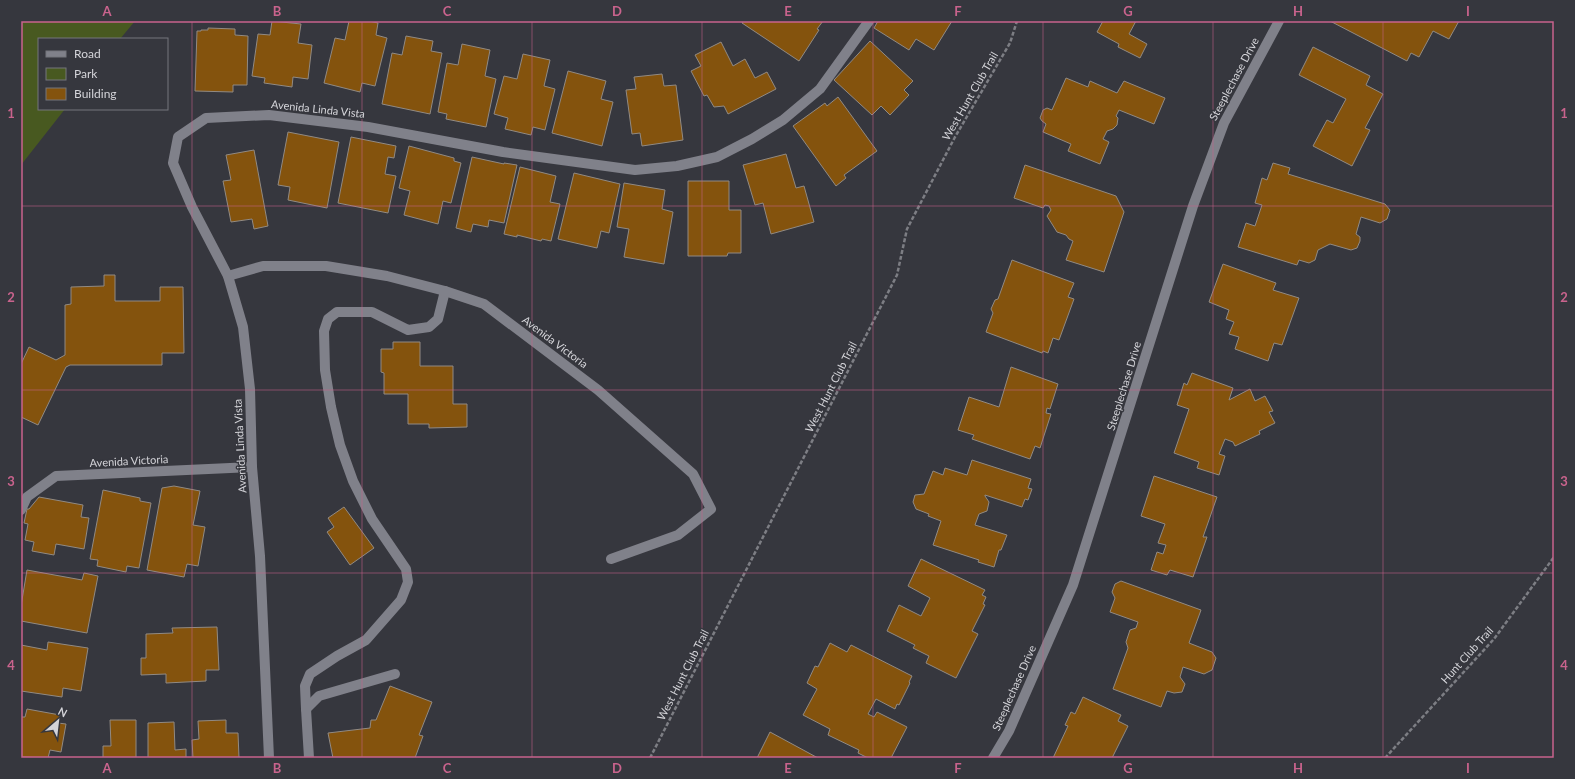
<svg xmlns="http://www.w3.org/2000/svg" width="1575" height="779" font-family="Lato,sans-serif">
<style>
.green{fill:#485920}
.building{fill:#84530d;stroke:#918a83}
.lines{fill:none;stroke-linecap:round;stroke-linejoin:round}
.path{stroke:#7d7e84;stroke-width:2.5;stroke-dasharray:4 2;stroke-linecap:butt}
.service{stroke:#80818a;stroke-width:10}
.minor{stroke:#80818a;stroke-width:10}
.grid{fill:none;stroke:#c9638d;stroke-width:1;stroke-opacity:0.55}
.labels{text-anchor:middle;stroke-width:3;stroke-linejoin:round;paint-order:stroke}
.street-label{font-size:11px;fill:#d4d4d9;stroke:#36373e}
.neatline{fill:none;stroke:#c9638d;stroke-width:1.5}
.grid-label{font-size:13px;text-anchor:middle;font-weight:bold;fill:#c9638d}
</style>
<rect width="100%" height="100%" fill="#36373e"/>
<polygon class="green" points="21,21 135,21 120,39 39,39 39,109 65,109 21,165"/>
<g class="building">
<polygon points="272,21 301,24 298,43 312,45 308,79 293,77 292,87 264,83 265,78 252,76 258,34 270,35"/>
<polygon points="349,21 369,21 378,23 376,35 387,38 375,86 362,83 360,92 324,83 335,38 345,40"/>
<polygon points="743,21 823,21 817,29 819,30 799,61 742,23"/>
<polygon points="878,21 952,21 934,50 916,39 909,50 874,28"/>
<polygon points="1103,21 1136,21 1129,34 1147,44 1140,58 1118,47 1119,44 1097,32"/>
<polygon points="1330,21 1459,21 1449,39 1433,31 1419,57 1411,53 1407,61"/>
<polygon points="208,28 235,29 235,35 248,36 247,85 233,85 233,92 195,91 197,31 201,31 201,30 208,30"/>
<polygon points="406,36 433,41 431,51 442,53 430,114 382,104 392,53 402,55"/>
<polygon points="870,41 913,81 904,90 909,95 890,115 881,106 872,115 834,80"/>
<polygon points="721,42 733,66 745,59 755,78 767,72 776,89 728,114 724,106 714,107 707,95 704,96 691,71 701,66 695,55"/>
<polygon points="462,44 490,50 485,76 496,79 486,127 446,119 447,114 438,112 447,63 458,65"/>
<polygon points="1313,47 1370,76 1366,85 1383,94 1365,128 1370,130 1352,166 1313,146 1327,120 1333,123 1346,99 1299,75"/>
<polygon points="523,54 550,60 544,86 555,89 545,130 533,127 531,135 505,129 508,118 494,114 504,76 517,79"/>
<polygon points="568,71 606,81 601,99 613,102 602,146 552,133"/>
<polygon points="662,74 664,86 676,85 683,140 642,146 640,133 632,134 626,90 636,89 634,77"/>
<polygon points="1066,78 1088,87 1090,81 1117,93 1124,81 1165,98 1154,124 1119,110 1116,116 1118,118 1117,125 1113,129 1107,131 1103,139 1109,142 1100,164 1068,151 1071,144 1043,132 1046,124 1042,121 1040,118 1043,110 1047,108 1052,110"/>
<polygon points="838,97 877,151 844,175 846,178 836,186 793,126 825,103 827,106"/>
<polygon points="288,132 339,142 327,208 288,200 290,187 278,185"/>
<polygon points="351,137 396,146 394,158 388,157 385,174 396,176 388,213 338,203"/>
<polygon points="409,146 454,158 454,161 461,163 451,203 443,201 438,224 404,215 410,191 399,188"/>
<polygon points="254,150 268,226 254,229 252,219 231,222 223,181 231,180 226,155"/>
<polygon points="786,154 796,188 804,186 814,222 771,234 763,203 755,205 743,165"/>
<polygon points="472,157 504,164 504,163 517,165 504,223 489,220 488,227 473,224 471,232 456,228"/>
<polygon points="1273,163 1290,168 1288,174 1385,204 1390,210 1387,219 1380,223 1361,217 1356,234 1360,237 1360,241 1357,248 1351,250 1330,244 1318,250 1315,260 1309,263 1299,260 1297,265 1238,247 1246,223 1255,226 1262,205 1255,203 1262,178 1267,180"/>
<polygon points="1025,165 1116,196 1124,212 1104,272 1066,260 1073,241 1069,239 1066,235 1057,232 1047,216 1051,210 1049,206 1045,205 1043,208 1014,198"/>
<polygon points="520,167 556,176 550,202 560,204 551,241 542,239 541,241 517,235 517,237 504,234"/>
<polygon points="574,173 620,184 609,233 601,231 597,248 558,239"/>
<polygon points="688,181 729,181 729,210 741,210 741,253 728,253 727,256 688,256"/>
<polygon points="624,183 665,190 662,209 673,212 664,264 624,257 629,229 617,227"/>
<polygon points="1012,260 1074,283 1068,297 1074,299 1059,340 1053,338 1048,353 1043,351 1042,353 986,332 993,313 991,309 995,300 998,299"/>
<polygon points="1223,264 1276,283 1273,290 1299,298 1282,345 1274,343 1268,361 1235,349 1239,337 1229,334 1234,322 1226,319 1229,310 1209,302"/>
<polygon points="104,275 115,275 115,301 160,301 160,287 183,287 184,353 162,353 162,365 70,365 66,367 38,425 21,417 21,364 29,347 56,360 65,355 65,305 71,304 71,287 104,286"/>
<polygon points="393,342 420,342 420,366 453,366 453,404 467,404 467,427 429,428 429,424 408,424 408,394 384,394 384,373 381,372 381,349 393,349"/>
<polygon points="1011,367 1058,384 1050,409 1047,408 1046,413 1051,414 1040,448 1035,446 1030,459 972,439 974,435 958,430 969,397 999,407"/>
<polygon points="1192,373 1233,388 1229,400 1250,389 1255,401 1265,396 1273,411 1269,412 1275,423 1259,431 1260,434 1235,446 1233,442 1225,439 1219,454 1225,456 1219,475 1197,468 1199,462 1174,453 1189,409 1177,405 1184,383 1187,385"/>
<polygon points="972,460 1031,479 1028,488 1032,489 1028,500 1025,499 1022,507 985,495 985,496 989,502 987,511 979,514 975,525 1007,535 1001,550 999,550 994,567 978,562 979,560 933,545 941,521 928,516 929,514 916,509 913,502 915,495 924,494 933,471 943,475 945,468 967,475"/>
<polygon points="1154,476 1217,497 1203,537 1207,537 1193,577 1170,570 1167,575 1151,570 1157,552 1163,554 1166,545 1158,543 1165,524 1141,516"/>
<polygon points="174,486 200,491 193,525 205,527 198,566 187,564 184,577 147,570 162,488"/>
<polygon points="103,490 140,498 140,501 151,503 139,568 127,566 126,572 97,566 98,560 90,559"/>
<polygon points="39,497 83,505 81,517 89,518 84,549 56,544 54,555 32,551 34,542 25,540 28,524 24,523 27,509 29,509"/>
<polygon points="344,507 374,548 350,565 327,532 334,527 328,518"/>
<polygon points="921,559 985,590 982,595 986,597 983,604 985,605 972,631 978,634 956,678 926,663 929,656 913,648 915,645 887,631 899,605 921,616 930,598 908,586"/>
<polygon points="27,570 82,580 84,573 98,576 87,633 21,621 21,606"/>
<polygon points="1121,581 1201,610 1189,643 1212,652 1216,658 1212,670 1204,674 1183,667 1180,677 1185,684 1182,692 1174,693 1167,691 1161,707 1113,689 1128,648 1126,642 1130,630 1136,628 1138,622 1110,612 1115,598 1112,592 1115,584"/>
<polygon points="217,627 219,670 206,670 206,681 166,683 166,674 141,675 141,658 146,658 146,634 173,633 172,628"/>
<polygon points="48,642 88,648 81,691 63,688 62,697 21,691 21,645 47,650"/>
<polygon points="830,643 847,652 851,645 912,676 909,682 910,683 899,705 897,704 895,709 876,699 868,714 874,717 877,712 907,727 891,758 868,758 858,753 859,750 828,735 830,729 803,715 817,689 807,683 815,666 818,667"/>
<polygon points="390,686 432,702 419,735 423,736 415,758 333,758 328,733 370,728 371,720 376,720"/>
<polygon points="1083,697 1121,715 1118,721 1128,726 1112,758 1053,758 1068,726 1065,725 1071,712 1075,714"/>
<polygon points="27,709 60,715 58,723 66,724 61,752 50,750 48,758 21,757 21,717 25,717"/>
<polygon points="110,720 136,720 136,758 103,758 103,746 111,746"/>
<polygon points="226,720 226,733 238,733 239,758 193,758 192,740 199,739 198,721"/>
<polygon points="174,722 175,750 186,749 186,758 148,758 148,723"/>
<polygon points="770,732 818,758 757,758"/>
</g>
<g class="lines">
<g class="path">
<polyline points="650,758 897,275 907,229 955,137 1010,43 1017,21"/>
<polyline points="1385,758 1494,639 1554,557"/>
</g>
<g class="service">
<polyline points="306,709 305,686 310,674 337,656 366,640 401,600 408,582 406,569 372,519 353,481 340,445 331,407 325,370 324,331 328,319 337,312 372,312 408,330 429,327 438,319 445,291"/>
<polyline points="309,758 306,709 319,696 395,674"/>
</g>
<g class="minor">
<polyline points="228,276 263,266 326,266 387,276 445,291 484,304 598,390 693,474 711,509 678,535 611,559"/>
<polyline points="21,510 27,497 56,476 252,467"/>
<polyline points="269,758 260,556 252,467 250,389 243,327 228,276 192,207 173,163 178,137 206,118 269,115 368,127 503,152 635,170 677,166 717,157 752,139 783,120 820,89 869,21"/>
<polyline points="993,758 1009,731 1073,585 1193,206 1224,123 1279,21"/>
</g>
</g>
<path class="grid" d="M192,21V758M362,21V758M532,21V758M702,21V758M873,21V758M1043,21V758M1213,21V758M1383,21V758M21,206H1554M21,390H1554M21,573H1554"/>
<g class="labels">
<g class="street-label">
<text transform="translate(1234 79) rotate(-62)" y="4">Steeplechase Drive</text>
<text transform="translate(970 96) rotate(-60)" y="4">West Hunt Club Trail</text>
<text transform="translate(318 109) rotate(6)" y="4">Avenida Linda Vista</text>
<text transform="translate(555 342) rotate(37)" y="4">Avenida Victoria</text>
<text transform="translate(1124 386) rotate(-73)" y="4">Steeplechase Drive</text>
<text transform="translate(831 387) rotate(-63)" y="4">West Hunt Club Trail</text>
<text transform="translate(240 446) rotate(-93)" y="4">Avenida Linda Vista</text>
<text transform="translate(129 461) rotate(-3)" y="4">Avenida Victoria</text>
<text transform="translate(1467 655) rotate(-48)" y="4">Hunt Club Trail</text>
<text transform="translate(683 675) rotate(-63)" y="4">West Hunt Club Trail</text>
<text transform="translate(1014 688) rotate(-66)" y="4">Steeplechase Drive</text>
</g>
</g>
<rect width="1575" height="779" fill="none" stroke="#36373e" stroke-width="44"/>
<rect x="38" y="38" width="130" height="72" fill="#36373e" stroke="#75767c"/>
<rect x="46" y="51" width="20" height="6" fill="#80818a" stroke="#75767c"/>
<text x="74" y="58" font-size="12" fill="#d4d4d9">Road</text>
<rect x="46" y="68" width="20" height="12" fill="#485920" stroke="#75767c"/>
<text x="74" y="78" font-size="12" fill="#d4d4d9">Park</text>
<rect x="46" y="88" width="20" height="12" fill="#84530d" stroke="#75767c"/>
<text x="74" y="98" font-size="12" fill="#d4d4d9">Building</text>
<g transform="translate(58 721) rotate(28)" stroke="#36373e" stroke-width="3" paint-order="stroke">
<path d="M0-3L7 15L0 10L-7 15Z" fill="#d4d4d9"/>
<text y="-6" font-size="11" font-weight="bold" text-anchor="middle" fill="#d4d4d9">N</text>
</g>
<rect x="22" y="22" width="1531" height="735" class="neatline"/>
<g class="grid-label">
<text x="107" y="16">A</text>
<text x="277" y="16">B</text>
<text x="447" y="16">C</text>
<text x="617" y="16">D</text>
<text x="788" y="16">E</text>
<text x="958" y="16">F</text>
<text x="1128" y="16">G</text>
<text x="1298" y="16">H</text>
<text x="1468" y="16">I</text>
<text x="11" y="118">1</text>
<text x="1564" y="118">1</text>
<text x="11" y="302">2</text>
<text x="1564" y="302">2</text>
<text x="11" y="486">3</text>
<text x="1564" y="486">3</text>
<text x="11" y="670">4</text>
<text x="1564" y="670">4</text>
<text x="107" y="773">A</text>
<text x="277" y="773">B</text>
<text x="447" y="773">C</text>
<text x="617" y="773">D</text>
<text x="788" y="773">E</text>
<text x="958" y="773">F</text>
<text x="1128" y="773">G</text>
<text x="1298" y="773">H</text>
<text x="1468" y="773">I</text>
</g>
</svg>
